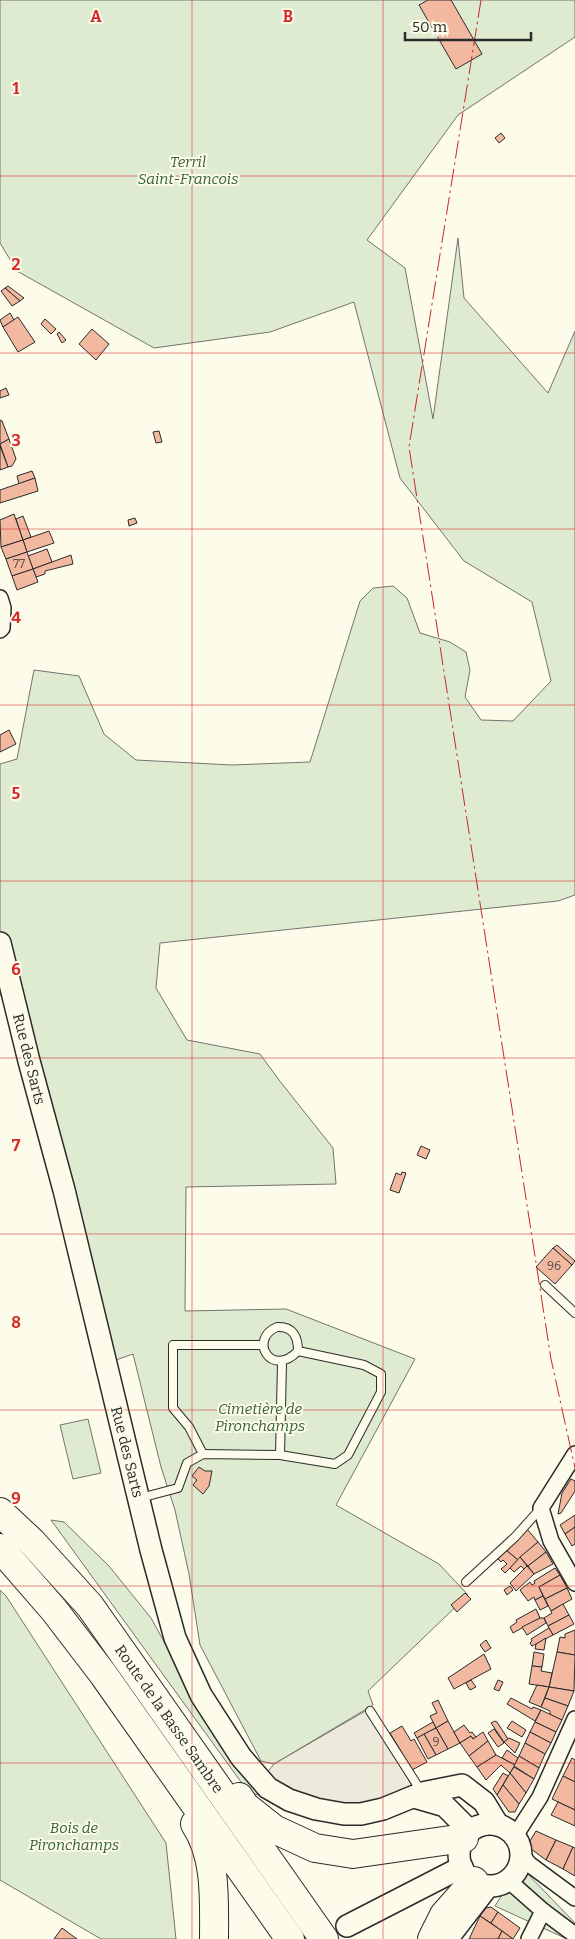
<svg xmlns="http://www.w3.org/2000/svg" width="575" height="1939" font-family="Bitter,serif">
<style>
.green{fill:#deebd1;stroke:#74746e}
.parking{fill:#eceadb;stroke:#74746e}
.building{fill:#f2b8a0;stroke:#2b2b2b}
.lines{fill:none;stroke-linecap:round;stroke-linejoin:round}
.lane-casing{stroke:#2b2b2b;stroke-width:10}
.street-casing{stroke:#2b2b2b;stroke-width:18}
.secondary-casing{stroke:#2b2b2b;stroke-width:24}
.highway-casing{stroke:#2b2b2b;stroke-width:30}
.lane{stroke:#fdfbea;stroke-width:8}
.street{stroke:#fdfbea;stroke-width:15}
.secondary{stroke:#fdfbea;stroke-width:21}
.highway{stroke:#fdfbea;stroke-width:28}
.power{stroke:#c62828;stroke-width:1;stroke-dasharray:18 4 2.5 4;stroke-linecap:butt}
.grid{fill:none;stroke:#d62828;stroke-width:1;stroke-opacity:0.55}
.labels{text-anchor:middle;stroke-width:4;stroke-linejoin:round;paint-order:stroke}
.number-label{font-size:12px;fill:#5d4e48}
.park-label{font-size:15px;font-style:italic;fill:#34623c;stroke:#fdfbea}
.street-label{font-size:15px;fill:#2b2b2b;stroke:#fdfbea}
.grid-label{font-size:16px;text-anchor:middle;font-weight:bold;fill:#d62828;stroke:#fdfbea;stroke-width:4;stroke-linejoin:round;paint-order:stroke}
</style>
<rect width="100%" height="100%" fill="#fdfbea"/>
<g class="green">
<polygon points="0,0 575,0 575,37 458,115 367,240 405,268 433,419 458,238 464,298 548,393 575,331 575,895 558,901 160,943 156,988 187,1040 260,1054 279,1080 333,1148 336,1184 186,1187 185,1311 286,1309 415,1359 336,1505 439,1564 468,1595 368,1691 373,1705 274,1764 261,1761 200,1645 189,1574 175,1510 161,1467 133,1354 116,1360 30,1034 0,994 0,764 17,759 34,670 79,676 104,734 136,760 232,765 310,762 360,601 373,588 393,586 407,598 420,633 450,642 466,652 470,670 465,697 481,720 513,721 551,681 532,602 464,561 400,478 354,302 270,332 154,348 17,271 0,243"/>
<polygon points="88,1419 101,1473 73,1479 60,1425"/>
<polygon points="51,1520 64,1522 109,1566 151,1618 190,1689 264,1796 249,1793"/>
<polygon points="0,1590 6,1596 166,1843 176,1939 101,1939 0,1880"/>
<polygon points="520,1866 575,1923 575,1939 567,1939 495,1906"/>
</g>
<polygon class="parking" points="367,1710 414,1789 361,1806 320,1802 273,1783 265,1775 274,1764"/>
<g class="building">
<polygon points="428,0 451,0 482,54 456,69 419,5"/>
<polygon points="501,133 505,138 499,143 495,138"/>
<polygon points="8,286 24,298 20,301 5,288"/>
<polygon points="5,288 20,301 12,306 1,291"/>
<polygon points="10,313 14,320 3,327 0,320"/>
<polygon points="18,317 35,342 18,352 3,327"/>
<polygon points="45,319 56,329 51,334 41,324"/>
<polygon points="92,329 109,344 96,360 79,344"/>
<polygon points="59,332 66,340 62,343 57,334"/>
<polygon points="6,388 9,395 0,398 0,391"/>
<polygon points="0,420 2,421 9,439 0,444"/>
<polygon points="159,431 162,442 156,443 153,432"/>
<polygon points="9,439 16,459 12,466 8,467 0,444"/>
<polygon points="0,446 8,467 0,470"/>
<polygon points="32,471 35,478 19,484 17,476"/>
<polygon points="35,478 38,491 0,503 0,490"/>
<polygon points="14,514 23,540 1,547 0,520"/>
<polygon points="23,516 31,537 23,540 16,519"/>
<polygon points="135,518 137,523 129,526 128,520"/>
<polygon points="49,531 54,543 27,552 23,540"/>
<polygon points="23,540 27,552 6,559 1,547"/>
<polygon points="47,549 52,562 33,569 28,556"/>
<polygon points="27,552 33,569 12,576 6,559"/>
<polygon points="71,555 73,564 45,571 45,574 36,577 33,569"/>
<polygon points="33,569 38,582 17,590 12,576"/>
<polygon points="9,730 16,744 0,752 0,735"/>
<polygon points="421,1146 430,1150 426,1159 417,1155"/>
<polygon points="402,1172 406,1173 399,1193 390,1190 396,1173 401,1175"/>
<polygon points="557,1245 575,1261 572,1265 553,1248"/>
<polygon points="553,1248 572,1265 555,1284 536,1267"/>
<polygon points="199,1467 205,1471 212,1471 209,1486 203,1494 193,1485 197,1480 192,1476"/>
<polygon points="571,1479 575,1481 575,1491 561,1513 558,1514 562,1493"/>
<polygon points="575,1515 575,1527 565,1534 560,1525"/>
<polygon points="575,1527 575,1544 572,1546 565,1534"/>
<polygon points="527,1529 538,1542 518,1560 506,1550"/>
<polygon points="538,1542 546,1552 528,1566 520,1557"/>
<polygon points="506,1550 518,1560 505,1573 501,1569 507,1564 503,1560 501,1562 498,1559"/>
<polygon points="546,1552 553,1564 534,1574 528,1566"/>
<polygon points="520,1557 527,1566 524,1569 521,1566 514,1572 510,1568"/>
<polygon points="527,1566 534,1574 516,1591 510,1583"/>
<polygon points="555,1568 560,1575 539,1587 543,1596 535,1600 534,1597 528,1601 520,1590 530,1582 532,1585 535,1583 534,1581"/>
<polygon points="560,1575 567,1588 545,1599 539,1587"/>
<polygon points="510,1586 513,1590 507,1595 504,1590"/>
<polygon points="567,1588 572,1599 551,1611 545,1599"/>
<polygon points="465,1593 471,1599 457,1612 451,1605"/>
<polygon points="543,1596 548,1606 540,1610 535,1600"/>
<polygon points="563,1604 569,1615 548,1626 544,1618 552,1613 551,1611"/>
<polygon points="536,1609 540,1618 513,1633 510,1627 517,1622 516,1620"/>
<polygon points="569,1615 574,1624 553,1635 548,1626"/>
<polygon points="540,1618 544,1618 546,1623 527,1635 522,1627"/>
<polygon points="549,1628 553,1635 532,1646 530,1643 532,1641 531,1639"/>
<polygon points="575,1630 575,1655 557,1652 560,1637 565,1638 565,1634"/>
<polygon points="546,1638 544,1650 535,1649 536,1644"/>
<polygon points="486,1640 491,1648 485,1652 480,1645"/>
<polygon points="534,1652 544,1654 542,1667 532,1666"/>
<polygon points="557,1652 575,1655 574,1691 549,1687"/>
<polygon points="484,1654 491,1669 454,1689 448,1678"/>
<polygon points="532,1666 542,1667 541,1671 552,1673 549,1687 529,1684"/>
<polygon points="471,1680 476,1687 470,1690 466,1683"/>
<polygon points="498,1680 503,1682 499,1691 494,1689"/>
<polygon points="537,1685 549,1687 541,1707 529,1702"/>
<polygon points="549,1687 574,1691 568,1706 545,1698"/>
<polygon points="511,1698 532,1709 533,1707 541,1710 535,1721 507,1704"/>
<polygon points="545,1698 568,1706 562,1720 550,1715 550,1711 541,1707"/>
<polygon points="438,1700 448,1721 436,1728 430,1716 437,1713 432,1703"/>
<polygon points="541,1710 562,1720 556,1732 535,1722"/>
<polygon points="448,1721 460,1743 448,1749 436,1728"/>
<polygon points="495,1721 497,1722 508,1739 504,1742 491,1723"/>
<polygon points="512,1721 526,1730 522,1737 507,1728"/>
<polygon points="433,1722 436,1728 417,1738 414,1733"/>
<polygon points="535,1722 556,1732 551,1743 530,1732"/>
<polygon points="464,1725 470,1733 472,1732 476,1737 473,1739 471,1736 460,1743 454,1732"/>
<polygon points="402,1726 411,1741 414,1739 427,1762 412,1770 390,1733"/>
<polygon points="436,1728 448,1749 436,1755 424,1734"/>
<polygon points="494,1729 504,1743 498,1747 488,1733"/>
<polygon points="483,1732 488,1741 469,1756 460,1743 471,1736 473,1739"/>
<polygon points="530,1732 551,1743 545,1754 525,1743"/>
<polygon points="424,1734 436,1755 428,1759 417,1738"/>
<polygon points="509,1738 520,1743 515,1753 504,1742"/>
<polygon points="488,1741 496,1755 477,1767 469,1756"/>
<polygon points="525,1743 545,1754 539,1768 519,1756"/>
<polygon points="507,1750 518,1758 515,1765 502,1758"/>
<polygon points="496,1755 515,1765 510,1773 501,1765 486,1780 477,1767"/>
<polygon points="519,1756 539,1768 534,1779 514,1766"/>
<polygon points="572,1758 575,1760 575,1782 563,1776"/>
<polygon points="514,1767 534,1779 526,1793 510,1773"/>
<polygon points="503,1773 508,1776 497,1795 493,1789"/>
<polygon points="510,1773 526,1793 519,1804 503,1785"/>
<polygon points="563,1776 575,1782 575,1810 552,1799"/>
<polygon points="503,1785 519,1804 515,1812 509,1812 497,1795"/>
<polygon points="558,1802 575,1810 575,1826 551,1815"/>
<polygon points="536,1831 556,1840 546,1860 527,1846"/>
<polygon points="556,1840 573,1847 563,1869 546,1860"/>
<polygon points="573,1847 575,1848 575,1876 563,1869"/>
<polygon points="491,1907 498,1912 491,1923 480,1916 486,1908"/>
<polygon points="498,1912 520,1928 513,1939 491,1923"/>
<polygon points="480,1916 502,1931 498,1939 469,1939"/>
<polygon points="62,1928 77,1939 54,1939"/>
<polygon points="502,1931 513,1939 498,1939"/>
</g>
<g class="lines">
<defs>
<g id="lane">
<polyline points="545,1285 575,1313"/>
<path d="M277,1327C293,1326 298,1337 298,1351C271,1379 248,1339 277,1327Z"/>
<polyline points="203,1454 189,1427 173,1408 173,1345 263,1345"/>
<polyline points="280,1455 282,1362"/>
<polyline points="140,1498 178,1488 187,1463 203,1454 280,1455 335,1464 348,1455 381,1392 381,1374 364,1365 298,1351"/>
<polyline points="466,1582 515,1537 541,1508"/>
<polyline points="370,1711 421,1791"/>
</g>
<g id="street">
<polyline points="0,598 3,608 2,628 0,630"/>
<polyline points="575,1454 541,1508 551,1541 575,1583"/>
<polyline points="515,1836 540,1797 575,1719"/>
<polyline points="521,1854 529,1864 575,1898"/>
<polyline points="508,1880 543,1911 575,1935"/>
<polyline points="451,1939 492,1886"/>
<polyline points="529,1939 543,1911"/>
</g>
<g id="secondary">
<polyline points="0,943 29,1061 64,1190 151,1550 175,1638 201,1695 241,1757 268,1788 289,1800 316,1809 344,1814 361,1814 383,1809 422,1793 462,1785 484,1802 498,1825"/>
<polyline points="414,1797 445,1806 470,1831"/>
<circle cx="490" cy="1855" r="31"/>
<polyline points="347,1926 462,1867"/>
</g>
<g id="highway">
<polyline points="0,1512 32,1542 90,1606 324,1939"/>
<polyline points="0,1548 54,1610 103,1674 290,1939"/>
<polyline points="239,1797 245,1806 274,1829 315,1848 353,1854 464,1838"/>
<path d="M195,1824C217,1857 214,1901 214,1939"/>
<polyline points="432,1939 444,1915 474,1881"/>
</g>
</defs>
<use href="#lane" class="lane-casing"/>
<use href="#street" class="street-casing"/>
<use href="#secondary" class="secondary-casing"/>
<use href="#highway" class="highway-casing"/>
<use href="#lane" class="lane"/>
<use href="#street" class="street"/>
<use href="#secondary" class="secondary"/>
<use href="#highway" class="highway"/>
<polyline class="power" points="481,0 409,447 551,1359 575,1468"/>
</g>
<path class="grid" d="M192,0V1939M383,0V1939M0,176H575M0,353H575M0,529H575M0,705H575M0,881H575M0,1058H575M0,1234H575M0,1410H575M0,1586H575M0,1763H575"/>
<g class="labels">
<g class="number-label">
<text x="19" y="568">77</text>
<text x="554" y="1270">96</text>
<text x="436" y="1746">9</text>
</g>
<g class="park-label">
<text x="188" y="167">Terril<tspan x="188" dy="17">Saint-Francois</tspan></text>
<text x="260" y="1414">Cimetière de<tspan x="260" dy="17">Pironchamps</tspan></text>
<text x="74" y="1833">Bois de<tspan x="74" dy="17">Pironchamps</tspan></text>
</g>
<g class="street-label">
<text transform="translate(29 1059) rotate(76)" y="5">Rue des Sarts</text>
<text transform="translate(127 1452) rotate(76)" y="5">Rue des Sarts</text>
<text transform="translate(169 1719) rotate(55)" y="5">Route de la Basse Sambre</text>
</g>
</g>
<g class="grid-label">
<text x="96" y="22">A</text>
<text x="288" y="22">B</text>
<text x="16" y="94">1</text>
<text x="16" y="270">2</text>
<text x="16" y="446">3</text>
<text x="16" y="623">4</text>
<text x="16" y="799">5</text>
<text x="16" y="975">6</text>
<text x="16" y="1151">7</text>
<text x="16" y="1328">8</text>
<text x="16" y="1504">9</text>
</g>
<path d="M405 32v8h126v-8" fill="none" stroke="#2b2b2b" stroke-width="2.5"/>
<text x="412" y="32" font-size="15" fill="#2b2b2b" stroke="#fdfbea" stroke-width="4" paint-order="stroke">50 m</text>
</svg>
